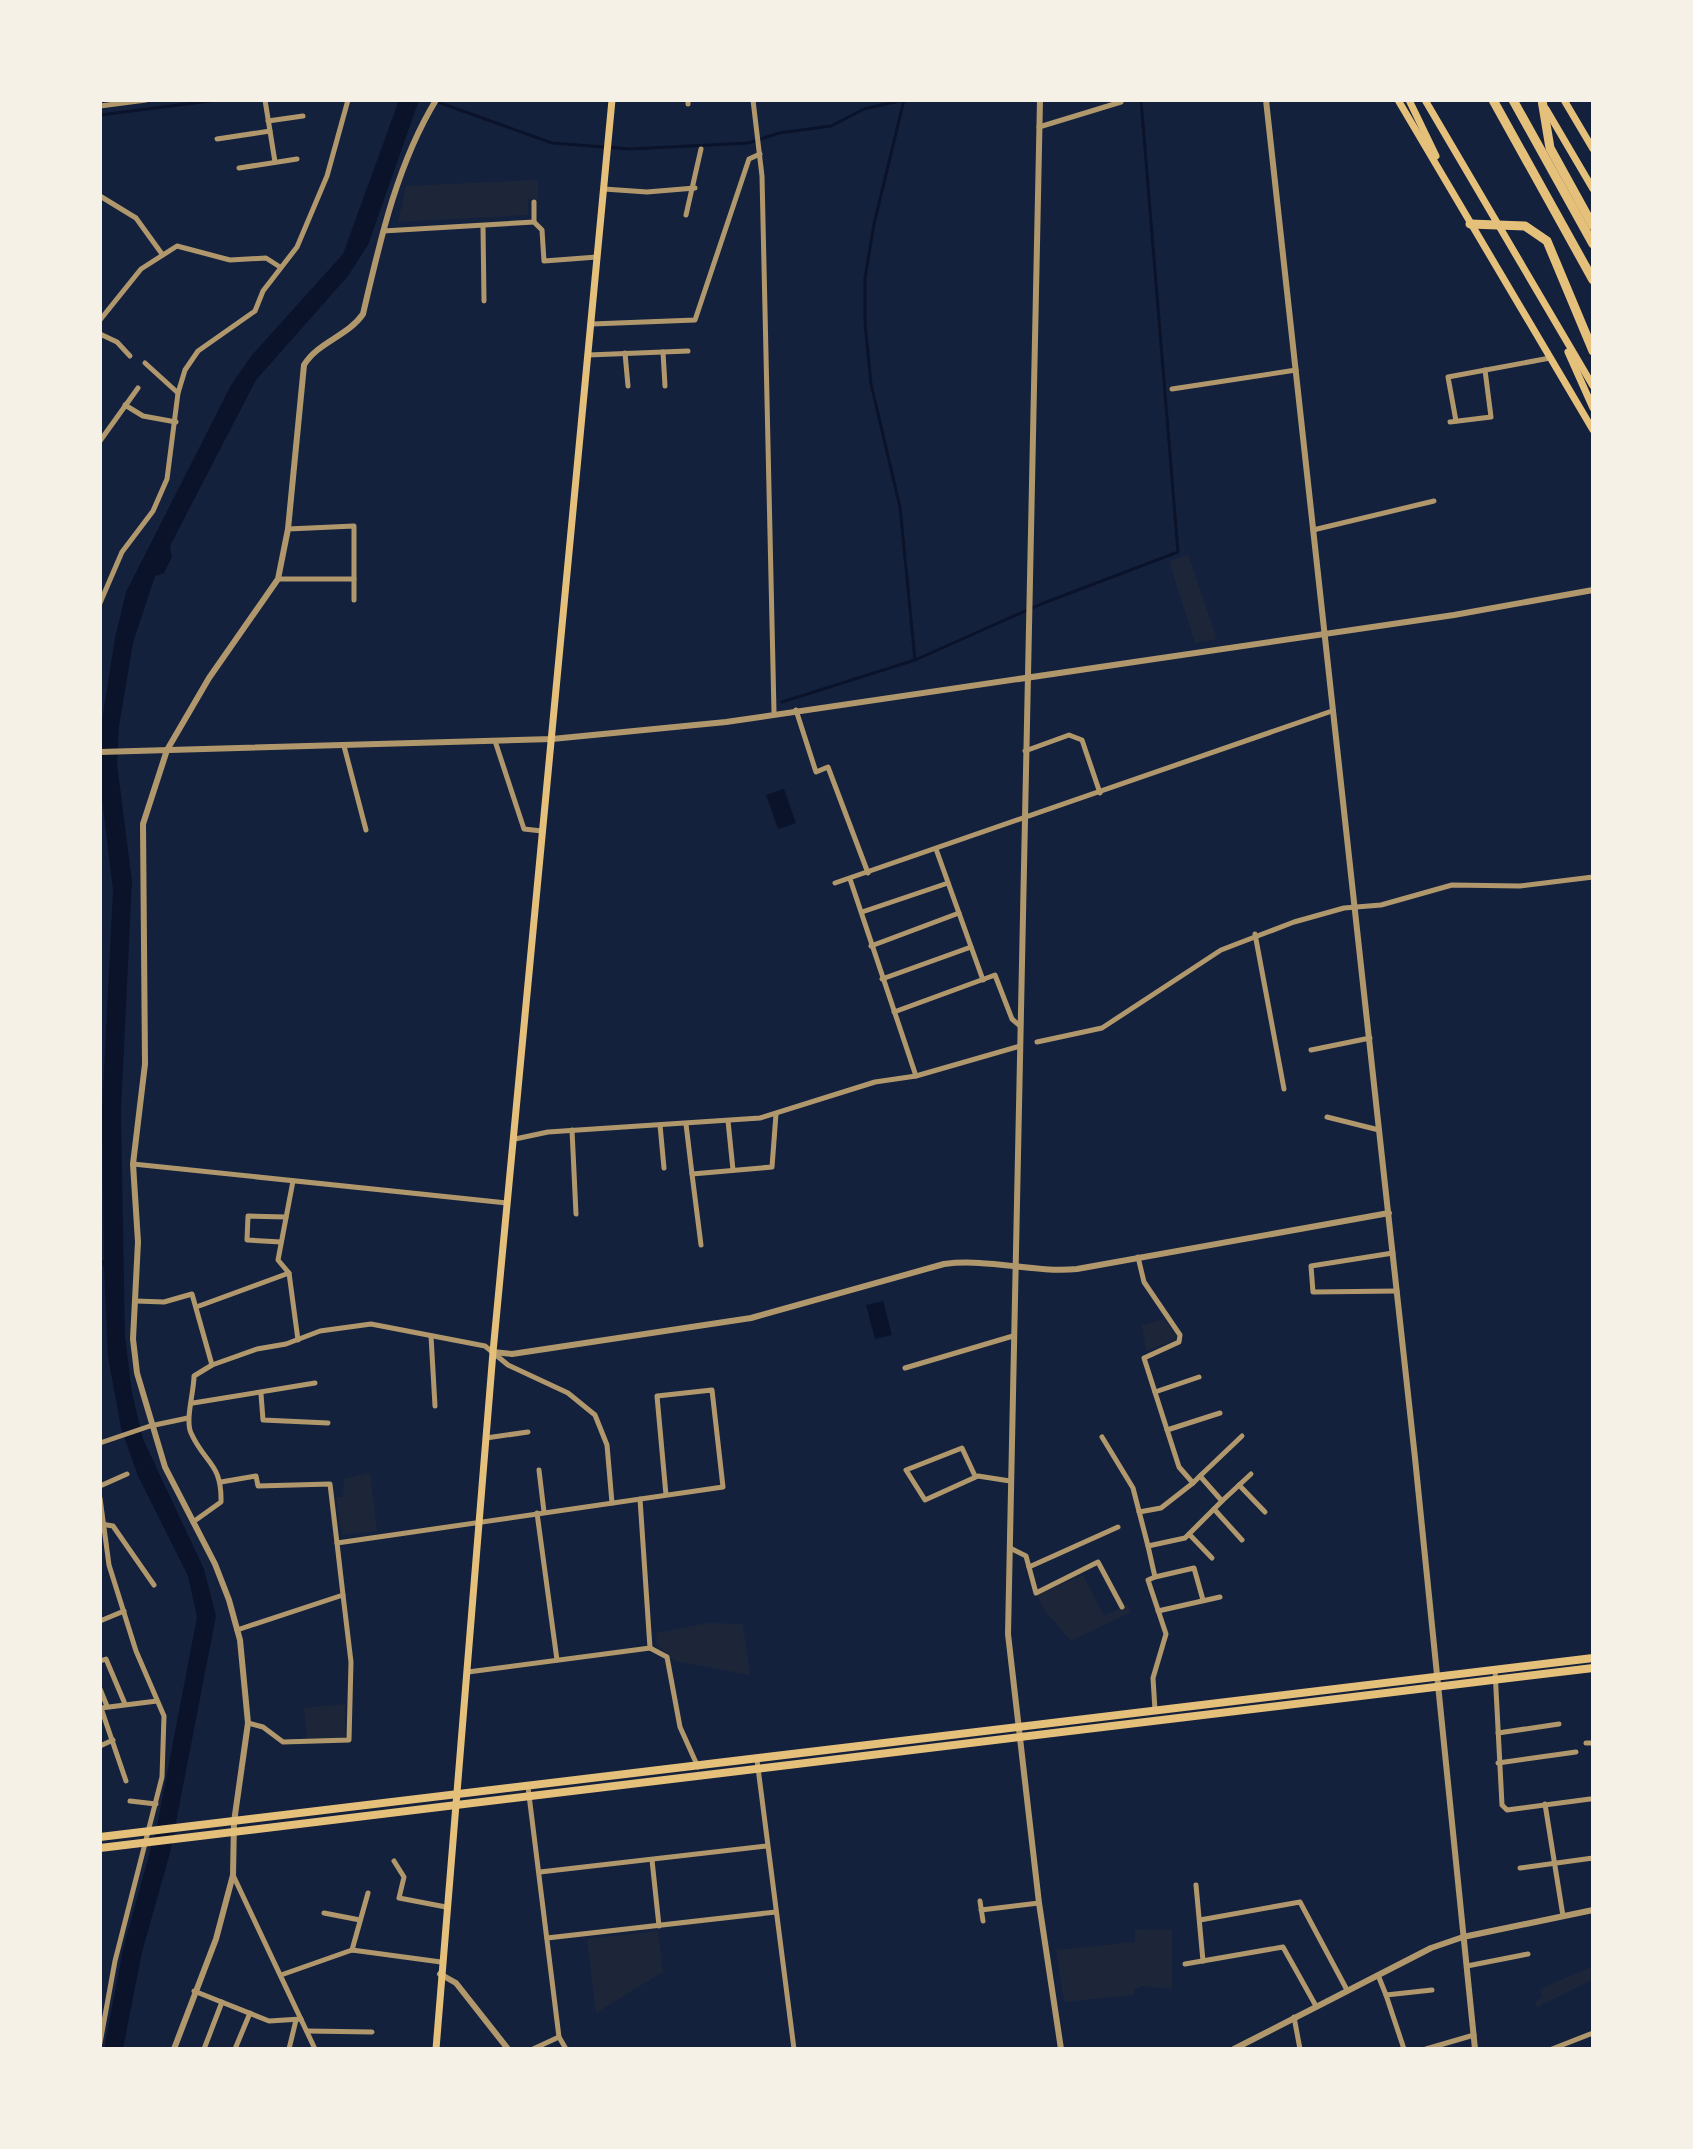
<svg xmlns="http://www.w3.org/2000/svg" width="1693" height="2149" font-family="'Work Sans',sans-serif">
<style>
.green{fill:#1d2539}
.water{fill:#0b132b}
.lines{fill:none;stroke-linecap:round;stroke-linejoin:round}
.stream{stroke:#0b132b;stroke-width:3}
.minor{stroke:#b1986c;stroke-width:5}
.tertiary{stroke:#b1986c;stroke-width:6}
.primary{stroke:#e5c07b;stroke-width:7}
.trunk{stroke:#e5c07b;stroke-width:8}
.motorway{stroke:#e5c07b;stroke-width:9}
</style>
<rect width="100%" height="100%" fill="#14213d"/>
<g class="green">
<polygon points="538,180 538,199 528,199 528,215 398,222 406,186"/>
<polygon points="1188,555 1217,639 1195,643 1169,561"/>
<polygon points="1164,1319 1176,1335 1175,1340 1146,1351 1142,1325"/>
<polygon points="370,1473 377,1531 342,1535 336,1497 343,1497 344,1479"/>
<polygon points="1083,1575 1104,1616 1127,1605 1131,1612 1071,1641 1043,1608 1037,1595"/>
<polygon points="707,1623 743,1624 750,1675 674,1661 657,1644 656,1633"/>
<polygon points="345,1704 345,1737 307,1740 304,1708"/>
<polygon points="1172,1929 1172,1989 1142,1986 1135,1989 1133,1995 1064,2002 1056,1950 1135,1942 1135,1930"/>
<polygon points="658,1931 663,1972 596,2013 587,1939"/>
<polygon points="1593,1966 1593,1979 1537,2007 1535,2002 1542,1997 1540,1989"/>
</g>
<g class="water">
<polygon points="399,100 419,100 368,245 348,276 256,380 170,546 172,557 164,573 155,576 133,643 119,726 117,764 132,881 121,1111 125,1336 132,1393 143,1439 204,1569 216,1616 170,1853 142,1952 123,2049 104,2049 123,1949 157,1826 197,1617 188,1576 138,1476 121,1428 108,1357 104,1268 101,1261 104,1260 102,1110 113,890 100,782 100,733 115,638 126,592 231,385 252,355 343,254"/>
<polygon points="784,789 796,823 778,829 766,795"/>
<polygon points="883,1301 892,1335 875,1339 866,1305"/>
</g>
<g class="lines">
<g class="stream">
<polyline points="432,100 552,143 630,149 749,143 779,133 831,126 864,109 904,100"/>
<polyline points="904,100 874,224 865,278 865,323 871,384 900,507 915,660"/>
<polyline points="100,115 218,100"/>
<polyline points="782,702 915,660 1041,604 1178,552 1141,100"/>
</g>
<g class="minor">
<polyline points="265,100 275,162"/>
<polyline points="688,100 688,104"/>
<polyline points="753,100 762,176 774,712"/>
<polyline points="100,106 146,100"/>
<polyline points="268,121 303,116"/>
<polyline points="1039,127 1121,102"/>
<polyline points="217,139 270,131"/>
<polyline points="239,168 297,159"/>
<polyline points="604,189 647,192 695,188"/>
<polyline points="100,196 136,218 162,254"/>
<polyline points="686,215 701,149"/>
<polyline points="534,222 542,230 544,261 597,257"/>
<polyline points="483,226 484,301"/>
<polyline points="383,231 534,222 534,202"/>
<polyline points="100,320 141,269 177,246 230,260 266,258 280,267"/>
<polyline points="592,324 695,320 749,159 760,154"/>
<polyline points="100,334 117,342 130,356"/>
<polyline points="663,352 665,386"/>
<polyline points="625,353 628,386"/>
<polyline points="588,355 688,351"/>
<polyline points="145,363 178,393"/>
<polyline points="1172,389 1296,370"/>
<polyline points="125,405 143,416 176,422"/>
<polyline points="1456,421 1448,377 1550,358"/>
<polyline points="1450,422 1491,417 1485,370"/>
<polyline points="100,441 138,388"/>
<polyline points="288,529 354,526 354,600"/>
<polyline points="1313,530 1434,501"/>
<polyline points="278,579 354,579"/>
<polyline points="100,603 122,552 153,511 167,479 178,393 185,370 198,351 255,311 263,291 297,247 327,176 348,100"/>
<polyline points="796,710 816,772 828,767 868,873"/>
<polyline points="495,741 524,829 542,831"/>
<polyline points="344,746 366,830"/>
<polyline points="1025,751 1069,735 1082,740 1100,793"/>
<polyline points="936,849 983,980"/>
<polyline points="850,879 916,1076"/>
<polyline points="835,883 1332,711"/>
<polyline points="862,912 948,883"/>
<polyline points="1255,934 1284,1089"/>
<polyline points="871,946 959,913"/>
<polyline points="882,979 971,947"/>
<polyline points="894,1012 995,975 1012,1019 1020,1026"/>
<polyline points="1037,1042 1102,1028 1221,950 1294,922 1344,908 1381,905 1452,885 1520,886 1593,877"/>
<polyline points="1311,1050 1370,1038"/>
<polyline points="1327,1117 1379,1130"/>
<polyline points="728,1121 733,1170"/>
<polyline points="686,1124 692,1174 772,1167 776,1114"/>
<polyline points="660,1125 664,1168"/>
<polyline points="572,1130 576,1214"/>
<polyline points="515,1139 548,1132 760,1118 875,1082 916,1076 1020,1046"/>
<polyline points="133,1164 507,1203"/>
<polyline points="692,1174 701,1245"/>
<polyline points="293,1181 278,1260 289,1273 298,1340"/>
<polyline points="281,1242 247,1240 248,1216 286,1217"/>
<polyline points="1393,1253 1311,1266 1313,1292 1397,1291"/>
<polyline points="1138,1257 1144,1282 1180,1335 1179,1342 1144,1358 1179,1467 1193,1483 1200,1476 1222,1501 1185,1538 1148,1546 1155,1577 1148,1580 1166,1634 1153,1678 1155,1710"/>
<polyline points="136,1301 164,1302 192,1294 212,1365"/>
<polyline points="199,1306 289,1273"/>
<polyline points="431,1336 435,1406"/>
<polyline points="905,1368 1013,1336"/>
<polyline points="1155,1392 1199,1377"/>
<polyline points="261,1394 263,1420 328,1423"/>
<polyline points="193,1403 315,1383"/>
<polyline points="1167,1430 1220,1413"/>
<polyline points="1102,1437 1133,1488 1148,1546"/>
<polyline points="486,1438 528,1432"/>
<polyline points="100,1443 150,1426 188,1418"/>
<polyline points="539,1470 544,1512"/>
<polyline points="975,1476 962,1448 906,1470 925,1500 978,1476 1010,1481"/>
<polyline points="1200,1476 1242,1436"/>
<polyline points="221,1482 256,1476 258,1486 330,1484 337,1543"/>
<polyline points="1239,1485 1265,1512"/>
<polyline points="100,1486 127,1474"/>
<polyline points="100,1498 109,1565 136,1651 164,1716 162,1777 115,1961 100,2043"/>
<polyline points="1222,1501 1251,1474"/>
<polyline points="1214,1509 1242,1540"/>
<polyline points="1139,1512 1161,1508 1193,1483"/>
<polyline points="537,1513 557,1660"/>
<path d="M193,1522L221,1502C222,1463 205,1464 191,1433C185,1420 194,1392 194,1376L212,1365L257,1349L286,1344L320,1331L371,1324L485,1346L508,1365L568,1393L595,1415L607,1445L612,1503"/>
<polyline points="101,1524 113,1526 154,1585"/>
<polyline points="1189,1534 1212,1558"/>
<polyline points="1010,1548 1026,1556 1036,1593 1098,1562 1122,1607"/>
<polyline points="1029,1567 1118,1527"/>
<polyline points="1155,1577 1194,1568 1203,1600"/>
<polyline points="1158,1611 1220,1597"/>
<polyline points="100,1621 124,1611"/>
<polyline points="237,1630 343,1595 337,1543 723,1487 712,1390 657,1396 666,1495"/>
<polyline points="650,1648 667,1657 680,1727 698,1767"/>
<polyline points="100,1661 106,1659 125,1704"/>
<polyline points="1495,1670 1502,1805 1507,1810 1590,1799"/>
<polyline points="468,1672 650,1648 640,1499"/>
<polyline points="100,1689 107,1706"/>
<polyline points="248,1723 263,1727 283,1742 349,1740 351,1662 343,1595"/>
<polyline points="1498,1733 1559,1724"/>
<polyline points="1586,1743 1593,1743"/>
<polyline points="100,1746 113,1740"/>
<polyline points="757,1760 794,2049"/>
<polyline points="1498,1763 1576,1752"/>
<polyline points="126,1781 101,1708 157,1701"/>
<polyline points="528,1787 559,2037 566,2049"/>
<polyline points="130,1801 156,1804"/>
<polyline points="1545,1804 1563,1916"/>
<polyline points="652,1860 659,1926"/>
<polyline points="394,1861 404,1877 399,1898 446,1907"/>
<polyline points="1520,1868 1593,1858"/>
<polyline points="540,1872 767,1846"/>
<polyline points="233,1875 315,2049"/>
<polyline points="1196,1885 1203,1961"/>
<polyline points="980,1901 983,1921"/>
<polyline points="981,1910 1039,1903"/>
<polyline points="324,1913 360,1920"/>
<polyline points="1200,1920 1300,1902 1347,1990"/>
<polyline points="547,1938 776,1912"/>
<polyline points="352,1950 368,1893"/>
<polyline points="1185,1964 1283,1947 1316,2006"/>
<polyline points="1467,1966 1528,1954"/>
<polyline points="281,1975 352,1950 441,1962"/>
<polyline points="1378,1975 1386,1995 1432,1990"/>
<polyline points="194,1991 269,2021 301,2019"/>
<polyline points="1386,1995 1404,2049"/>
<polyline points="1294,2017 1300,2049"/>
<polyline points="307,2031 372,2032"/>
<polyline points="204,2049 222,2002"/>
<polyline points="235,2049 250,2013"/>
<polyline points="289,2049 296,2020"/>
<polyline points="533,2049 559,2037"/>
<polyline points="1426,2049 1474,2035"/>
<polyline points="1552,2049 1593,2033"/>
</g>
<g class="tertiary">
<polyline points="1040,100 1008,1634 1039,1903 1061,2049"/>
<polyline points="1266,100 1415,1458 1475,2049"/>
<polyline points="100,752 552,739 726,722 1454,615 1593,590"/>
<path d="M493,1352L512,1354L751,1318L944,1264C989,1258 1032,1273 1077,1269L1389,1213"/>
<polyline points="440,1974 456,1983 508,2049"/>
<path d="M174,2049L216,1939L233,1875L234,1822L248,1723L240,1640L229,1600L215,1564L165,1467L137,1373L133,1339L138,1242L133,1164L145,1064L143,824L167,750L209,678L278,579L288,529L304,365C318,342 348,336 363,314C380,241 397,164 436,100"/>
<polyline points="1234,2049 1431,1948 1463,1937 1593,1910"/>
</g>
<g class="primary">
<polyline points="1398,100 1593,430"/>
<polyline points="1409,100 1436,156"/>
<polyline points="1425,100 1593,386"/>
<polyline points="1564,100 1593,149"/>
<polyline points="1546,109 1593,189"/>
<polyline points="1568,352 1593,408"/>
<polyline points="436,2049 493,1352 612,100"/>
</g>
<g class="trunk">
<polyline points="100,1837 1593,1658"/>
<polyline points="100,1848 1593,1668"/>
</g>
<g class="motorway">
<polyline points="1493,100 1593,280"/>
<polyline points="1513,100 1593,244"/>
<polyline points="1542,100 1550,148 1593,226"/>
<polyline points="1470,224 1525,226 1547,241 1593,351"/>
</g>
</g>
<rect width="1693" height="2149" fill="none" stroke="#f6f1e7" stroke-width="204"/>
</svg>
